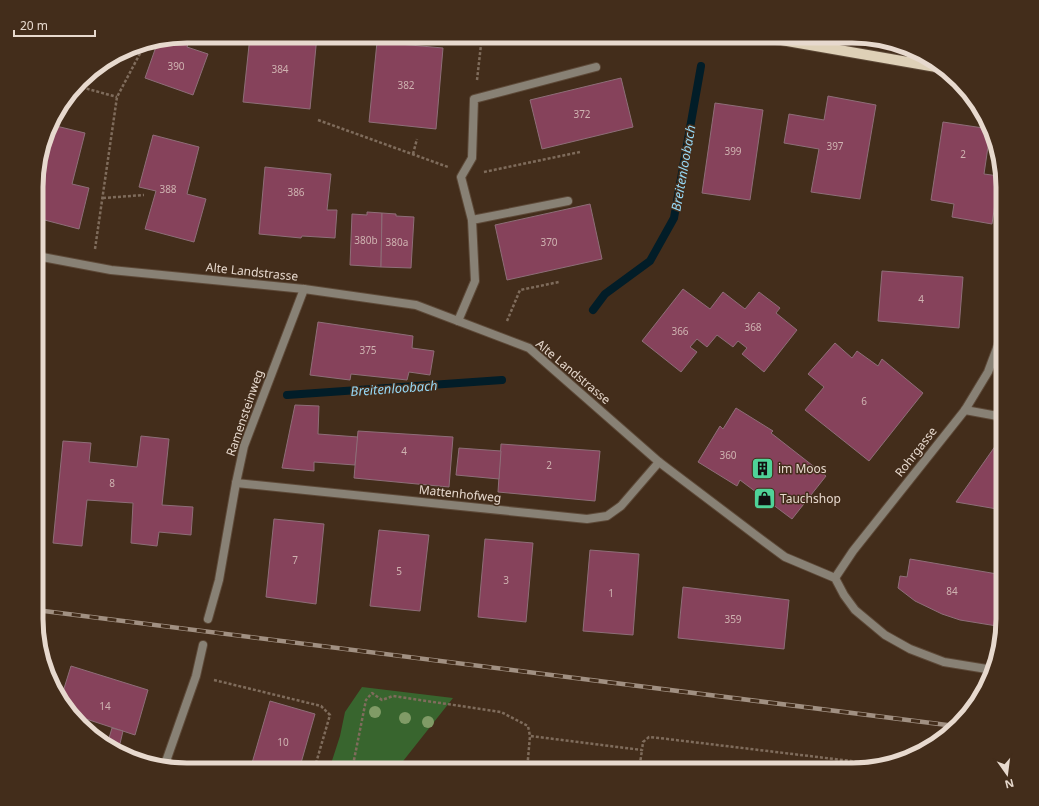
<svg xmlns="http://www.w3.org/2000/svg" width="1039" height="806" font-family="'Noto Sans',sans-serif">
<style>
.green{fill:#38652e}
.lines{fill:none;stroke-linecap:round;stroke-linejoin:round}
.stream{stroke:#021d28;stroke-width:8}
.building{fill:#86425b;stroke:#8e6e78}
.lane-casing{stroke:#5d4938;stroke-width:10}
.street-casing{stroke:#5d4938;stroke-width:10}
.primary-casing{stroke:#5d4938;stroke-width:12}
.path{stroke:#7f6c5c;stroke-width:2.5;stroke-dasharray:3 2;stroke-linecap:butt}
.lane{stroke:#888175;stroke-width:8}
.street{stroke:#888175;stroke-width:8}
.primary{stroke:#ded0b7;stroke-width:10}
.rail-casing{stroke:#a19082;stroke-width:4.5}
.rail{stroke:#432d1b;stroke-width:3;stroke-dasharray:9;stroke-linecap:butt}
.tree{fill:#809b66}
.labels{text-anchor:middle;stroke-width:3;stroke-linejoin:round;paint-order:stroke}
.number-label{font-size:10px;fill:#cfb3b1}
.street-label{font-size:12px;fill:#e7d9ce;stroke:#432d1b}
.poi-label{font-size:12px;fill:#e7d9ce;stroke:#432d1b;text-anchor:start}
.water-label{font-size:13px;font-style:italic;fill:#96d7f4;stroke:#432d1b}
.rim{fill:none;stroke:#e7d9ce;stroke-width:5}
</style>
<rect width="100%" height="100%" fill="#432d1b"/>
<polygon class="green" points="362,687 453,698 396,770 329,770 340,736 345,712"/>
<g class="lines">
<g class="stream">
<polyline points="593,310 605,294 650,261 674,218 701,66"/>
<polyline points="287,395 502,380"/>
</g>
</g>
<g class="building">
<polygon points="187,36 191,36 187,47 208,54 193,95 145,78 158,41"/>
<polygon points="250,36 317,36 310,109 243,102"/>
<polygon points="377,42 443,48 436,129 369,122"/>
<polygon points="621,78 633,127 542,149 530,100"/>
<polygon points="828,96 876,105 860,199 811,192 819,149 784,143 789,114 824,120"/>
<polygon points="715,103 763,110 750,200 702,193"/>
<polygon points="943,122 990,129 990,133 984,174 999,176 992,224 952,217 954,204 931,200"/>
<polygon points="52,125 85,133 72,184 89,188 79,229 37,218 37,199 43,176 37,175 37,167"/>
<polygon points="153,135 199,147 187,194 206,199 194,242 145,229 156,191 139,187"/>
<polygon points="265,167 331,174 327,210 337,210 335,238 302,236 301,238 259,234"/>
<polygon points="590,204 602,259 507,280 495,225"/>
<polygon points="367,212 382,213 381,267 350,265 352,214 367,215"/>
<polygon points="382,213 396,214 396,216 414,217 411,268 381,267"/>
<polygon points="882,271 963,277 959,328 878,321"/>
<polygon points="683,289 710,309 723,292 745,309 759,292 780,308 776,313 797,330 764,372 742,354 747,348 738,341 733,347 717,335 707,347 697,339 690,347 697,352 681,372 642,341"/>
<polygon points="318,322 413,336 412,348 434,351 430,375 409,372 407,380 351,374 350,380 310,375"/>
<polygon points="835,343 852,358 857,351 878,366 882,359 923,393 869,461 805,410 824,387 808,374"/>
<polygon points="295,405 319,406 318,434 358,437 355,465 314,462 314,471 282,468"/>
<polygon points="736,408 773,431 771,433 826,476 792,519 740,480 737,486 698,462 720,426 723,429"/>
<polygon points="358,431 453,437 449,487 354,478"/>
<polygon points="1003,435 1003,510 956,502"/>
<polygon points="141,436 169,439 162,505 193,507 191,535 159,532 157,546 131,543 133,503 87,500 82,546 53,543 63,441 91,443 89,462 137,467"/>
<polygon points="501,444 600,451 595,501 498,492"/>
<polygon points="459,448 501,451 499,479 456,475"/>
<polygon points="274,519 324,524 316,604 266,597"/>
<polygon points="379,530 429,535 420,611 370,606"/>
<polygon points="485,539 533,543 526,622 478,617"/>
<polygon points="590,550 639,554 633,635 583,631"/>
<polygon points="910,559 1003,575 1003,627 960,620 942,614 915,601 898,588 900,576 907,577"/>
<polygon points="683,587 789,600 784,649 678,638"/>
<polygon points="71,666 148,690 135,735 74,715 61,698"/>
<polygon points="270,701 315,714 299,770 250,770"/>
<polygon points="112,728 123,731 118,752 107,745"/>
</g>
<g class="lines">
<defs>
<g id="lane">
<polyline points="472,220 461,177 472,158 474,99 596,67"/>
<polyline points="458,321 475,281 472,220 568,201"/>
<polyline points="965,410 1003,417"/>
</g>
<g id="street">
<polyline points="37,256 111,270 304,289 416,305 529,348 659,462 766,543 785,557 835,578 844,595 855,610 885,635 910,649 944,662 993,670"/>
<polyline points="236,483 587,519 607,516 621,506 659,462"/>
<polyline points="835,578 853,551 965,410 988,372 1003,332"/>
<polyline points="208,619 219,580 236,483 244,446 304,289"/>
<polyline points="164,767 196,676 203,645"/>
</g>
<polyline id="primary" points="758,36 942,68"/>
</defs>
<use href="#lane" class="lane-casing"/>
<use href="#street" class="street-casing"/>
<use href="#primary" class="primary-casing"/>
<g class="path">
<polyline points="477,80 482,36"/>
<polyline points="77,86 117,97"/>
<polyline points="318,120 448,167"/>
<polyline points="413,154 417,139"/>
<polyline points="484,172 580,152"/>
<polyline points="103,198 144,195"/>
<polyline points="95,249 117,97 145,44"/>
<polyline points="507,321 520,290 559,282"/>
<polyline points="214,680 321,706 330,715 314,770"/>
<polyline points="352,770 366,700 372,693 382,700 393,696 501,712 528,726 530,736"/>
<polyline points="527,770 530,736 642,750 643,742 649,737 659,738 876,764"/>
<polyline points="639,770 642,750"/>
</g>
<use href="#lane" class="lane"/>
<use href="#street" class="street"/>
<use href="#primary" class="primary"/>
<defs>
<polyline id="rail" points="36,610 955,726"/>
</defs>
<use href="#rail" class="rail-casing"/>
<use href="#rail" class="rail"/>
</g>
<g class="tree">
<circle cx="375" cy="712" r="6"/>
<circle cx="405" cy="718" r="6"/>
<circle cx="428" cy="722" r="6"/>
</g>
<defs>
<symbol id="building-square" viewBox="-11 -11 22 22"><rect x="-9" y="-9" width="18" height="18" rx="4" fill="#4fd398" stroke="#432d1b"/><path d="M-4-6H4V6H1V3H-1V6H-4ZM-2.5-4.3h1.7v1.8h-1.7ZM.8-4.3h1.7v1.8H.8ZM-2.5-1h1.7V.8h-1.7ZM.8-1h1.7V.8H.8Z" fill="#111"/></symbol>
<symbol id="shop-square" viewBox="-11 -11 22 22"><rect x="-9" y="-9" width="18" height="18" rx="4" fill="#4fd398" stroke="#432d1b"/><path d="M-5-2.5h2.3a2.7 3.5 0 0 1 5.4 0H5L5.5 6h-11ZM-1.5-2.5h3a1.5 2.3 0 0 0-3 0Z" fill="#111"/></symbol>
</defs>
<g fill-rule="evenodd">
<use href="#building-square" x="750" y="456" width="25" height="25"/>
<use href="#shop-square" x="752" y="486" width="25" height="25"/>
</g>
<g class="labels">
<g class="number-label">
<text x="176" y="70">390</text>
<text x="280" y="73">384</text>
<text x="406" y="89">382</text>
<text x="582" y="118">372</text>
<text x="835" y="150">397</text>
<text x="733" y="155">399</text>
<text x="963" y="158">2</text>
<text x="168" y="193">388</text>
<text x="296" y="196">386</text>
<text x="366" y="244">380b</text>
<text x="397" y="246">380a</text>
<text x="549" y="246">370</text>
<text x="921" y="303">4</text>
<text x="753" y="331">368</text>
<text x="680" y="335">366</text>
<text x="368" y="354">375</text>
<text x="864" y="405">6</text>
<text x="404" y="455">4</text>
<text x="728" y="459">360</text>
<text x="549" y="469">2</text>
<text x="112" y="487">8</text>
<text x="295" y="564">7</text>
<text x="399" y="575">5</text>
<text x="506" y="584">3</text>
<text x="952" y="595">84</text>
<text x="611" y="597">1</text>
<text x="733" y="623">359</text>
<text x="105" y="710">14</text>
<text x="283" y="746">10</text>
</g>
<g class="street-label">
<text transform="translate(252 272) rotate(6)" y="4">Alte Landstrasse</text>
<text transform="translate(573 372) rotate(40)" y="4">Alte Landstrasse</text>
<text transform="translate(245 413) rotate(-71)" y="4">Ramensteinweg</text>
<text transform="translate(916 452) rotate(-52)" y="4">Rohrgasse</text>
<text transform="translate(460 494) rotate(6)" y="4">Mattenhofweg</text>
</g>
<g class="poi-label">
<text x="778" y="473">im Moos</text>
<text x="780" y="503">Tauchshop</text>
</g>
<g class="water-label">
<text transform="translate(683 168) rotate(-80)" y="5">Breitenloobach</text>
<text transform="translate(394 388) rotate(-4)" y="5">Breitenloobach</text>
</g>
</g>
<path d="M0 0H1039V806H0ZM187 43H852A144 144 0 0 1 996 187V619A144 144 0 0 1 852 763H187A144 144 0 0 1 43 619V187A144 144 0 0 1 187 43Z" fill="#432d1b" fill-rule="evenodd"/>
<path class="rim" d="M187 43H852A144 144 0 0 1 996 187V619A144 144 0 0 1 852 763H187A144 144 0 0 1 43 619V187A144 144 0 0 1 187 43Z"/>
<g transform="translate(1007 774) rotate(166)" stroke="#432d1b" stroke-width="3" paint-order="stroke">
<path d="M0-3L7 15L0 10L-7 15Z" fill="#e7d9ce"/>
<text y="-6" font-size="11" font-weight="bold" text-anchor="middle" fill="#e7d9ce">N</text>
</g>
<path d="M14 30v6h81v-6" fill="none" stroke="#e7d9ce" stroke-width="2"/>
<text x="20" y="30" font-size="12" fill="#e7d9ce" stroke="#432d1b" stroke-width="3" paint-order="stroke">20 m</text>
</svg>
